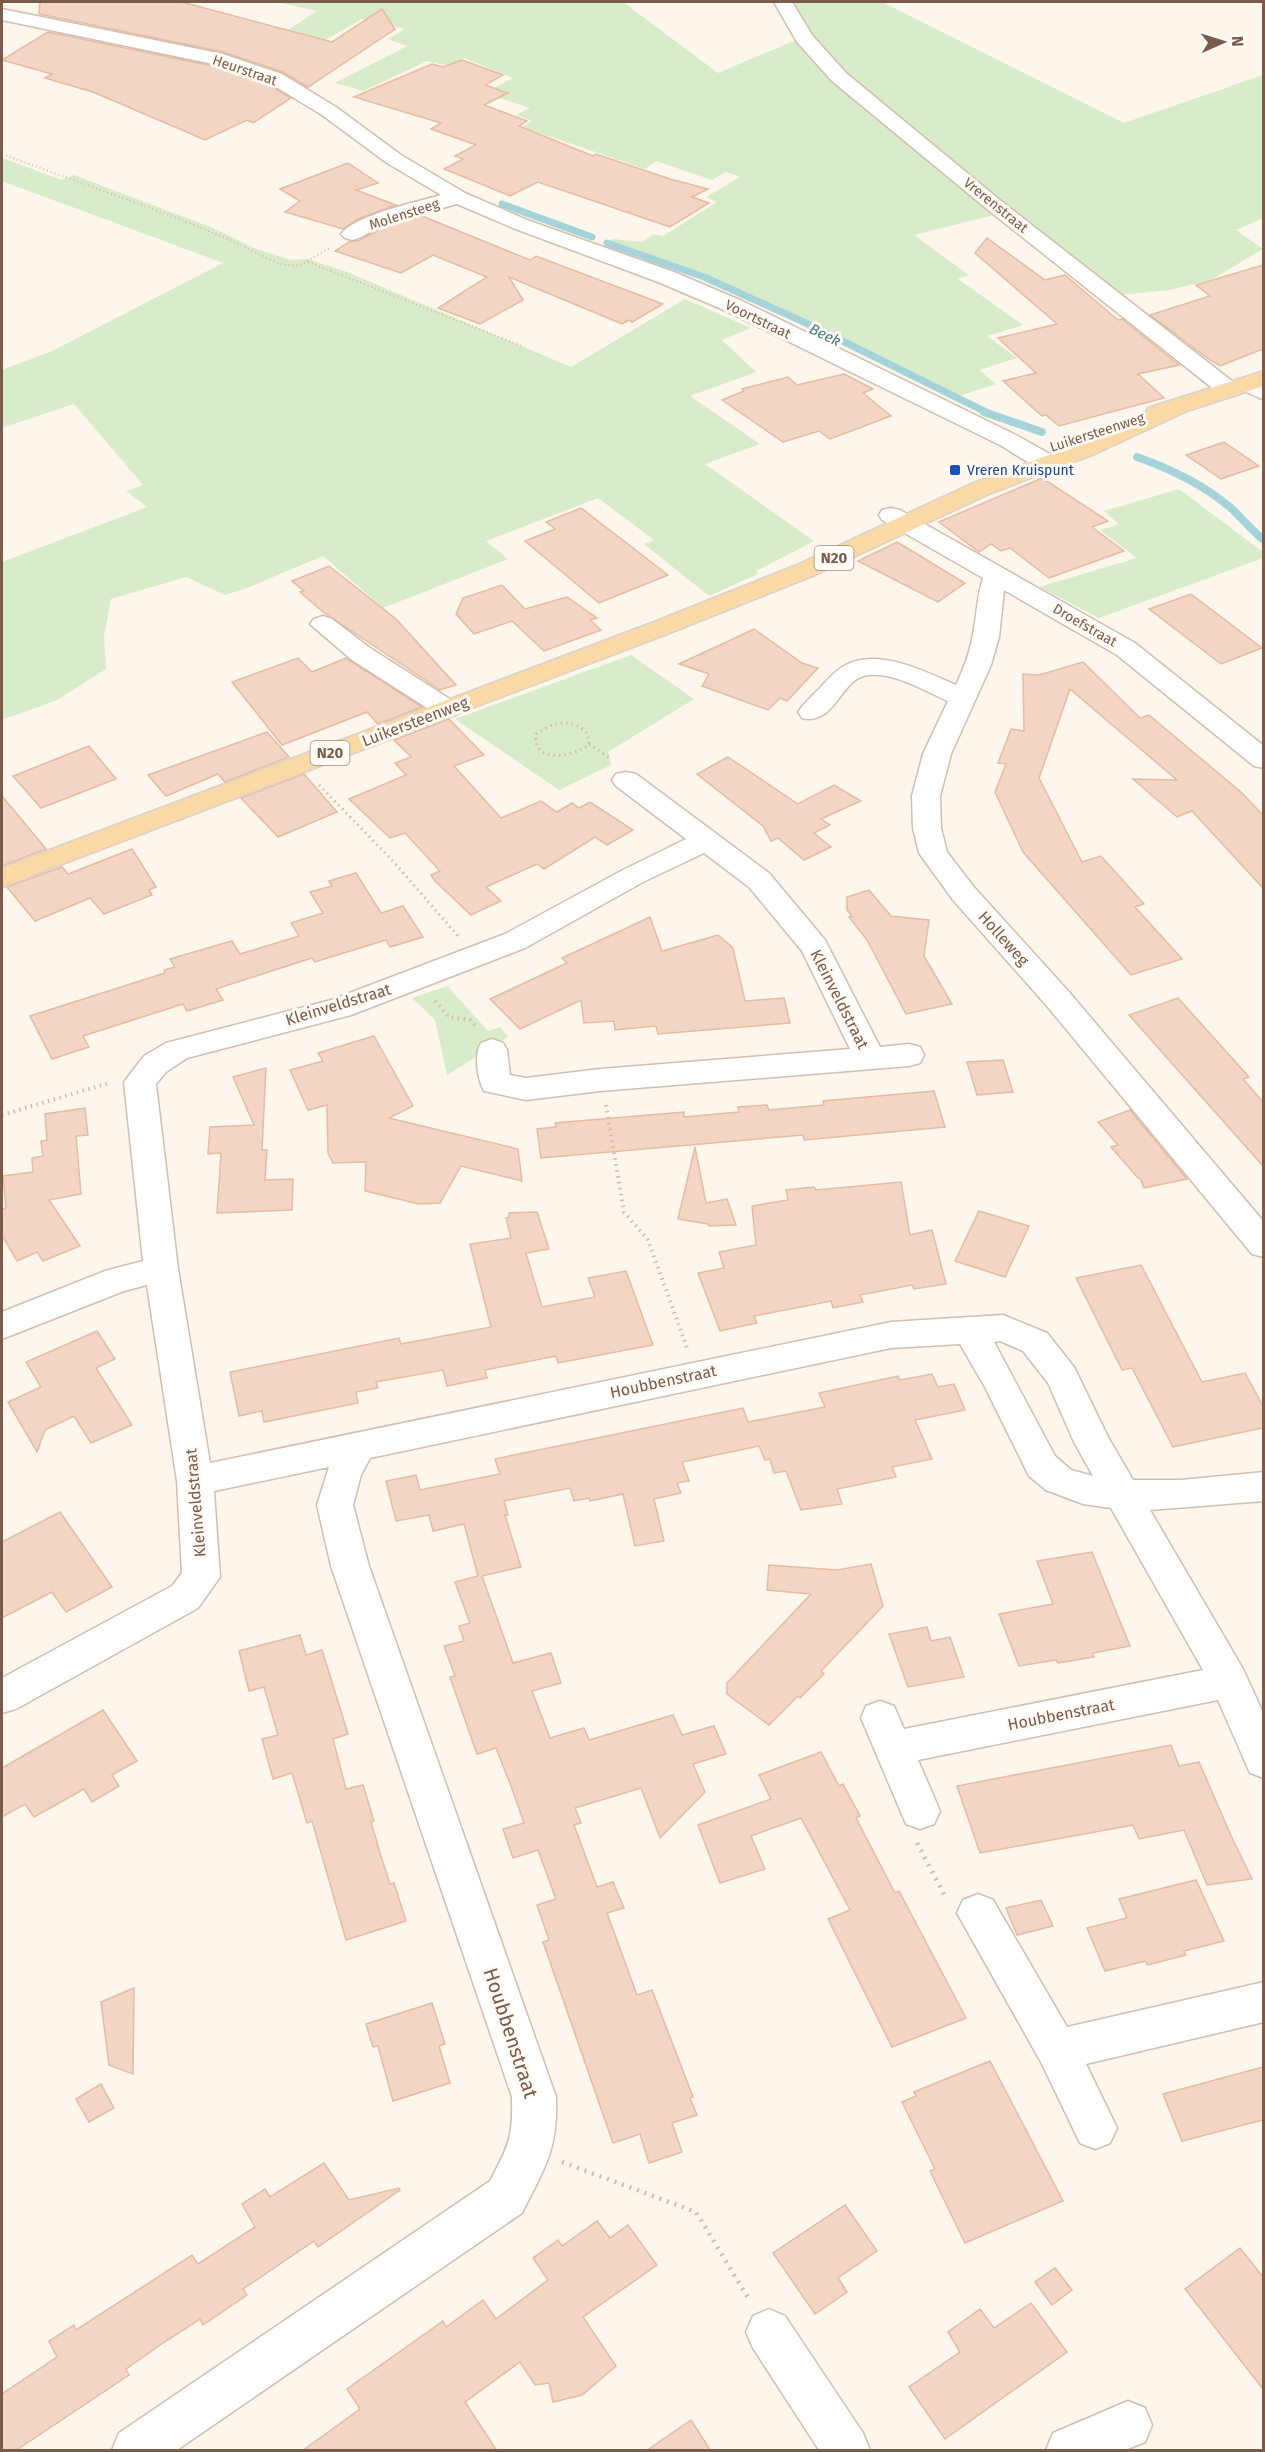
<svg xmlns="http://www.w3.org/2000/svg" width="1265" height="2452" font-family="'Fira Sans',sans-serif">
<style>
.green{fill:#d8ecc9}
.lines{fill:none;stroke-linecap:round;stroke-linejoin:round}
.stream-far1{stroke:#a5d3da;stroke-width:7}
.stream{stroke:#a5d3da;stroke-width:8}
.building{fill:#f3d5c3;stroke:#e6bba3;stroke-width:1.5}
.minor-casing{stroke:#d1beb0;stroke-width:3}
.major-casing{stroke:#dad1cd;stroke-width:3}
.path-far3{stroke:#d9b8a5;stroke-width:2;stroke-dasharray:1 3;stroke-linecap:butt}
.path-far2{stroke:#d9b8a5;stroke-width:3;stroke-dasharray:1.5 4;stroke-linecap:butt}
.path-far1{stroke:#d9b8a5;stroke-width:4;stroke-dasharray:1.5 4.5;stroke-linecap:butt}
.path{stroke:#d9b8a5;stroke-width:4.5;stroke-dasharray:2 6;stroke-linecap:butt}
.minor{fill:#fff;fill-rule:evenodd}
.major{fill:#fbd9a5;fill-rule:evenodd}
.transit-dot{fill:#1a4fb4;stroke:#fffaf3;stroke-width:2}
.labels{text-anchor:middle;stroke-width:6;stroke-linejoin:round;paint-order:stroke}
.far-street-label{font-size:14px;fill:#7a5c4d;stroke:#fffaf3}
.far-transit-label{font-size:14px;fill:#164399;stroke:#fffaf3;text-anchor:start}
.far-water-label{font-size:15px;font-style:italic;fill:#437c86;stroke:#fffaf3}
.shield{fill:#fffaf3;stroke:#a28b7f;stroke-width:1.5}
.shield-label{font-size:15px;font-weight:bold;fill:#7a5c4d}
.street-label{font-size:16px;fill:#7a5c4d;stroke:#fffaf3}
.near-street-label{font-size:20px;fill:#7a5c4d;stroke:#fffaf3}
</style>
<rect width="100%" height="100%" fill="#fdf6ec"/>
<g class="green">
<polygon points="276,2 623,2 718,73 796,40 998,214 914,235 969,275 958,279 1023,325 987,336 1017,358 979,370 996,384 959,396 720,281 609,242 613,239 642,242 654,234 663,236 717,202 706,197 740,177 726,172 712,180 656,161 645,169 522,127 532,121 516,115 530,108 484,93 513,78 464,58 449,66 427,61 363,91 335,83 407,46 388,39 405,29 362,19 308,50 274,39 317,11"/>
<polygon points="790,2 882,2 1124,123 1263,75 1263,218 1236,230 1263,249 1211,280 1169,290 1112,296 1088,272 842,72 819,48"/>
<polygon points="2,158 62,180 74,175 213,228 254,248 291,260 307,259 347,272 571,367 685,299 751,328 722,340 756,372 690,396 760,444 705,464 814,541 756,571 758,574 709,596 644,544 654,540 598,498 486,541 508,559 383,608 323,556 247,588 225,595 186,577 111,599 104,636 106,669 57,700 2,720 2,562 147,507 126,491 143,485 74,404 2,428 2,370 52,351 223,263 2,181"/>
<polygon points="1179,489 1263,552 1263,558 1099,618 1039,587 1137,558 1100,530 1119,524 1104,511"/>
<polygon points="631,655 694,699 608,752 611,765 559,790 455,719"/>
<polygon points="447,986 488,1031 500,1027 508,1037 447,1075 435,1020 412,998"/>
</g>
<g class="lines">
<g class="stream-far1">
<polyline points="502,204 592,237"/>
<polyline points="607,243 704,277 808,324 988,413"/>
</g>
<g class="stream">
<polyline points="984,412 1042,432"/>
<path d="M1137,457C1171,469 1203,484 1231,508C1242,518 1252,531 1264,540"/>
</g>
</g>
<g class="building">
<polygon points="40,2 182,2 332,42 382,9 395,29 308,87 283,72 223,52 39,14"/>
<polygon points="48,32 217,67 267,84 291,98 253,123 247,120 205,140 93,92 45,78 52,74 2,60"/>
<polygon points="462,60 503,75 485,85 508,93 484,105 527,121 519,126 593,156 596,154 670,179 708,189 692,197 709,203 670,227 538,182 510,196 444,169 463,159 455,156 476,145 431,129 441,123 354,97 432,64 443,67"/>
<polygon points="348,163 378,183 356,190 396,205 358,219 343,229 285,212 300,201 280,189"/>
<polygon points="422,216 530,260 536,256 663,304 632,322 629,320 622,324 509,277 523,300 480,324 438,308 487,277 433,255 401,273 335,251 349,242 360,240 386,226"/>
<polygon points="987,238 1045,280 1065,275 1118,320 1122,319 1179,365 1138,374 1164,398 1059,426 1046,415 1042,416 1003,381 1036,373 998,338 1057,324 975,253"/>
<polygon points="1263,265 1263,349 1220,366 1207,358 1150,315 1210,296 1196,285"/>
<polygon points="844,374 873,389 863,393 891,416 830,439 819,431 783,442 722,400 744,391 742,389 788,377 797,385"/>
<polygon points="1224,442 1259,466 1221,479 1186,455"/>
<polygon points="1042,478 1108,521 1092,527 1124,551 1049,578 1010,548 1001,551 991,544 979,552 939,522"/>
<polygon points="581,508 668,575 599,603 525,541 555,529 546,522"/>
<polygon points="897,542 965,583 938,602 858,561"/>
<polygon points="329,566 396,619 456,685 440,690 323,612 300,592 304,591 292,581"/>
<polygon points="502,585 525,609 567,597 597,618 590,620 601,630 544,651 512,621 474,634 456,614 463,598"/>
<polygon points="1191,594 1262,648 1221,664 1149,609"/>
<polygon points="754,629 802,663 818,668 787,701 780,698 768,710 702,686 709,674 679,664"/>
<polygon points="298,658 312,672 346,658 422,707 378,724 367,712 282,745 232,682"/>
<polygon points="1083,662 1140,718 1149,715 1242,793 1263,815 1263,888 1192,811 1177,817 1133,779 1177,780 1070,689 1039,778 1082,862 1101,856 1144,904 1135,907 1182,959 1131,975 1023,852 995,792 1006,764 998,763 1011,729 1024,731 1023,674 1039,675"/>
<polygon points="449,719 484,755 454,766 501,818 541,801 557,812 572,803 579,808 590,802 633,830 607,845 595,837 544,869 537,864 486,887 501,901 471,915 435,881 431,875 440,871 405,833 390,838 349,799 406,775 395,763 411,757 394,740"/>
<polygon points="267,732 289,757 225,782 218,774 166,796 148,775"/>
<polygon points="89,746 116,779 41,808 13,776"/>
<polygon points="728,757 798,804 834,785 861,801 821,819 830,825 814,833 831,847 804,860 778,838 771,841 763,826 697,774"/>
<polygon points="304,774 337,812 278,837 241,798"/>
<polygon points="2,796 46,849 2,866"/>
<polygon points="132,849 156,887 149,890 152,895 104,914 90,898 35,921 7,887 62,867 68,874"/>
<polygon points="356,873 381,913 403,906 423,937 390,947 386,940 315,962 312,958 216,989 223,1000 187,1011 183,1004 83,1036 89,1047 52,1059 30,1016 165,973 164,970 175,967 170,959 232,941 240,954 299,936 291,923 323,913 310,892 332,886 329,881"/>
<polygon points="869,890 891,916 929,920 924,956 952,1004 906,1014 867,940 849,917 852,916 847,910 847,897"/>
<polygon points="650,917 662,951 718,935 733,948 745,1001 784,998 790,1023 658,1034 656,1026 615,1030 614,1021 584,1023 581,1000 520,1029 490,999 567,963 562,958"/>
<polygon points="1178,998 1249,1077 1243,1079 1263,1102 1263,1166 1129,1015"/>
<polygon points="374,1036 413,1106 389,1118 518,1149 522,1181 461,1166 440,1203 419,1204 365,1191 366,1162 333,1163 328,1153 327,1105 308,1110 290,1070 323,1061 318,1053"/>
<polygon points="1003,1060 1013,1092 977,1095 967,1062"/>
<polygon points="266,1068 262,1150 267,1150 265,1180 293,1179 292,1210 217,1213 221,1153 208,1154 210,1127 254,1125 233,1077"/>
<polygon points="934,1091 945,1127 804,1140 803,1135 541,1158 537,1129 556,1127 555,1123 684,1112 684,1117 739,1112 738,1107 767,1105 769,1110 824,1105 823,1101"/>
<polygon points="85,1108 88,1135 76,1136 81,1194 49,1200 80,1246 43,1261 37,1252 17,1261 2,1235 2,1209 6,1208 3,1176 33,1172 32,1158 43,1156 41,1141 47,1140 45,1114"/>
<polygon points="1130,1110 1187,1179 1144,1188 1140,1178 1138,1178 1111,1147 1118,1145 1098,1122"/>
<polygon points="695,1147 706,1203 727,1199 736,1225 709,1226 708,1224 678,1219"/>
<polygon points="901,1182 910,1235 932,1230 946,1284 914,1289 912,1285 860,1295 863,1302 833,1308 831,1301 754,1316 757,1323 720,1331 698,1273 724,1268 719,1252 756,1245 752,1206 788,1200 786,1190 814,1187 816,1190"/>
<polygon points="979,1211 1029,1226 1005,1277 955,1261"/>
<polygon points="537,1212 549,1249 526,1253 542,1307 595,1297 588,1278 626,1271 653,1345 558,1363 556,1356 485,1370 487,1378 447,1386 443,1370 376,1382 378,1388 356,1392 358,1403 264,1422 262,1411 239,1416 230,1372 399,1338 401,1344 491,1327 470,1244 511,1238 506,1218 509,1217 509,1213"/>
<polygon points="1141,1265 1202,1382 1245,1373 1263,1406 1263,1428 1173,1447 1132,1368 1122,1370 1076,1278"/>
<polygon points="97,1331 115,1359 96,1368 132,1425 91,1443 74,1416 45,1430 37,1452 8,1402 41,1387 26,1362"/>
<polygon points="932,1374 938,1387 954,1384 965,1410 915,1420 932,1459 892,1467 896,1477 837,1489 842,1504 801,1510 786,1471 774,1473 770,1459 765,1460 759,1446 682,1462 689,1481 677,1483 681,1493 654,1499 664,1541 635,1546 623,1494 590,1501 589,1498 574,1501 570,1488 504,1501 508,1515 505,1515 521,1567 482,1576 513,1663 551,1653 561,1683 532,1691 550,1738 584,1728 589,1740 673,1715 682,1735 714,1726 726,1754 693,1764 705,1792 660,1838 641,1788 575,1808 581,1823 574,1825 597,1887 613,1882 624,1908 607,1913 637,1995 652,1990 693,2097 690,2098 697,2115 672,2123 682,2152 649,2163 640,2134 613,2143 543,1942 549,1940 537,1905 556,1899 538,1850 513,1858 503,1829 524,1823 511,1786 496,1748 477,1754 450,1677 455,1676 444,1646 464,1641 459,1626 470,1623 455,1582 478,1576 464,1524 433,1531 429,1515 396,1521 386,1481 416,1475 420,1490 500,1474 495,1459 743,1408 748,1422 825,1407 819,1393 898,1376 900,1380"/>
<polygon points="60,1512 112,1587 66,1612 52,1592 2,1618 2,1542"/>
<polygon points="1092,1552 1130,1646 1093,1653 1094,1657 1058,1663 1056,1660 1019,1666 999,1614 1053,1604 1037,1561"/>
<polygon points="871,1564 883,1606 821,1671 824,1674 800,1698 798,1696 769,1725 727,1694 727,1683 811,1594 767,1590 769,1565 837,1570"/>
<polygon points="927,1627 931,1641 950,1637 964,1677 908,1687 889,1634"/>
<polygon points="300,1635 306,1655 322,1650 348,1734 333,1739 346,1789 363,1785 374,1821 371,1822 380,1853 390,1884 394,1883 406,1921 346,1940 312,1821 307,1823 292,1773 273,1779 262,1739 278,1735 264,1687 249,1691 239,1651"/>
<polygon points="103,1710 137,1761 112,1775 119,1786 92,1802 84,1789 34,1817 25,1804 2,1817 2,1768"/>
<polygon points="1171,1745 1179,1766 1199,1762 1233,1840 1252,1879 1207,1885 1184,1830 1139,1839 1133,1825 980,1853 957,1786"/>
<polygon points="821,1752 839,1786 843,1784 860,1816 856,1818 895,1893 899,1891 966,2018 892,2047 828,1919 850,1910 801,1818 751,1836 765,1869 720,1883 698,1825 771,1799 759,1775"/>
<polygon points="1196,1880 1224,1941 1184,1951 1186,1955 1148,1965 1145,1961 1105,1971 1087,1928 1127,1918 1119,1899"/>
<polygon points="1041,1900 1053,1926 1017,1935 1006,1908"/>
<polygon points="134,1988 133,2074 109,2065 101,2002"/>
<polygon points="432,2003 445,2044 439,2046 450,2083 393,2101 378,2046 373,2047 366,2024"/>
<polygon points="990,2061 1063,2201 965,2243 930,2171 935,2169 902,2102 916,2096 914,2092"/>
<polygon points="1263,2067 1263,2120 1182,2141 1163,2094"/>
<polygon points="101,2084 114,2108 89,2122 76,2099"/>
<polygon points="324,2163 349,2200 399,2188 400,2190 318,2247 314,2241 243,2289 247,2295 203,2325 200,2319 163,2343 126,2369 129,2375 15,2451 2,2451 2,2394 57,2357 49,2341 74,2325 76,2330 192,2255 198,2264 255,2227 242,2204 265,2189 270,2197"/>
<polygon points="845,2205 877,2251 838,2278 847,2292 815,2314 773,2253"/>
<polygon points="597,2221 610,2238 628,2225 657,2265 583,2317 616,2366 582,2395 553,2402 549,2383 535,2385 520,2362 465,2402 497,2451 302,2451 360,2409 347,2389 443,2321 446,2327 483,2300 496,2319 548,2280 533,2258 558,2240 562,2246"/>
<polygon points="1240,2248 1263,2277 1263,2389 1185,2289"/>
<polygon points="1055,2268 1072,2290 1052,2305 1035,2282"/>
<polygon points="1031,2303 1067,2352 945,2439 909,2387 960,2352 948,2332 980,2309 994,2328"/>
<polygon points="691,2420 711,2451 646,2451"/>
</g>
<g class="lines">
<defs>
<g id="minor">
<polygon points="774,2 792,2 812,35 846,73 1001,201 1237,385 1240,390 1237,395 1229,397 1221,395 987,209 832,81 797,42"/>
<path d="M2,9L223,54L282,74L336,107L401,155L465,193L527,220L674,272L740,300L1016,435L1057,458L1061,463L1057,468C1038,473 1016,454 1000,445L724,310L658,282L513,228L457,204L385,224L359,238L352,240L345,238L341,234C355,215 417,202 441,195L387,163L322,115L268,82L218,65L2,20Z"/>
<polygon points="1248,377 1264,383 1264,400 1240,389 1237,384 1240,379"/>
<path d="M891,508L900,510L1135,643L1264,746V768L1254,766L1117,655L1004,590L999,637L991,665L951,754L940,796L941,828L947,852L973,886L1069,992L1264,1222V1257L1252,1254L1047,1006L953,900L919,853L913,828L912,796L923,754L948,701C925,691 895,672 868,675C840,678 836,726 802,718L798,712C804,703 812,696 820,688C827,680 835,671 844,666C877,647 924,671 956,685C963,670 969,655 972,639C977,618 976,600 983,578L882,520L879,515L882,510Z"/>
<polygon points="323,616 332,619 370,648 456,703 460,709 456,715 447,717 438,715 352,660 310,624 314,619"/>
<path d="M626,772L636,774L769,873L825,940L880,1047L909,1044L920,1047L924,1055L920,1063L909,1066L600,1091L526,1100L484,1091C477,1078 474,1055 481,1043L492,1039L503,1043L507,1050L510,1075L526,1078L600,1069L850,1049L802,951L749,887L704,853L643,882L525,948L351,1015L187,1058L166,1072L156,1084L178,1269L210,1463L891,1322L1003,1315L1047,1333L1074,1367L1108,1437L1133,1480H1181L1264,1472V1501L1150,1510L1243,1669L1264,1715V1778L1250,1773L1218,1700L918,1760L940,1811L934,1824L920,1829L906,1824L861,1718L866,1706L880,1701L894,1706L904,1729L1203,1670L1111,1508L1083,1504L1046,1490L1029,1476L985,1387L960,1344L891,1348L370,1458L361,1475L353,1505L369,1566L556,2097C558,2150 545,2167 522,2213L177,2450H112L119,2433L490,2181C509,2145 513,2138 512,2097L331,1566L317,1505L329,1467L214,1491L220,1577L198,1608L16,1709L2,1713V1678L172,1586L182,1573L177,1481L147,1285L124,1291L2,1339V1312L105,1271L143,1261L124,1082L144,1056L166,1043L331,1000L505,934L623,870L686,839L616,786L612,780L616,774ZM1000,1341L1023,1351L1048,1383L1074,1442L1093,1476L1071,1470L1055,1456L994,1342Z"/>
<polygon points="978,1894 993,1900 1067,2027 1264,1982 1264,2022 1086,2064 1117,2128 1110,2143 1095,2149 1080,2143 1042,2064 957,1913 963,1900"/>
<polygon points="769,2309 785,2316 863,2433 870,2450 819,2450 753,2348 746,2332 753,2316"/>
<polygon points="1128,2401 1145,2408 1152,2425 1145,2442 1125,2450 1046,2450 1053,2433"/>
</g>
<polygon id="major" points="1264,371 1264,386 1187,411 1097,453 989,494 815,575 667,634 2,887 2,868 649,624 797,565 971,484 1081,443 1145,414 1148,408"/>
</defs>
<use href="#minor" class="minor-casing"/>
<use href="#major" class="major-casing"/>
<g class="path-far3">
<polyline points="2,154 172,216 228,239 279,264 299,266 331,247"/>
<polyline points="308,262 522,346"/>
</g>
<g class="path-far2">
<path d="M566,723C579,725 589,729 589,744C574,758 532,764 536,734L553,724Z"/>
<polyline points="589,744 611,759"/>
<polyline points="319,785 392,860 458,936"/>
</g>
<g class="path-far1">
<polyline points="435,1001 449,1017 470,1020 477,1028"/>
<polyline points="606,1105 624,1212 648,1240 687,1348"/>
<polyline points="2,1115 109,1083"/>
</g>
<g class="path">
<polyline points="917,1843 946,1898"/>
<polyline points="562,2162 696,2212 750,2301"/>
</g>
<use href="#minor" class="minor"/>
<use href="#major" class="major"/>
</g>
<rect class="transit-dot" x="949" y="464" width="12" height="12" rx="3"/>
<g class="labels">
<g class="far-street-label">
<text transform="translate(245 70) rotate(19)" y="5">Heurstraat</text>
<text transform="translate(996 205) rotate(39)" y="5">Vrerenstraat</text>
<text transform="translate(404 214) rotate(-18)" y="5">Molensteeg</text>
<text transform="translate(758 319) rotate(26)" y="5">Voortstraat</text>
<text transform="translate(1097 432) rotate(-18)" y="5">Luikersteenweg</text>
<text transform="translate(1085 625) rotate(30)" y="5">Droefstraat</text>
</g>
<g class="far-transit-label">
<text x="967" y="475">Vreren Kruispunt</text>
</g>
<g class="far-water-label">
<text transform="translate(825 335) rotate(26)" y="5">Beek</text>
</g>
<g class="shield">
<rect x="814.5" y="546" width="39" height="24" rx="4.5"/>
<rect x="310.5" y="741" width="39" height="24" rx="4.5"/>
</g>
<g class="shield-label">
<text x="834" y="563">N20</text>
<text x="330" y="758">N20</text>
</g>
<g class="street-label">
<text transform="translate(415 721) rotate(-21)" y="6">Luikersteenweg</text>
<text transform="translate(1004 938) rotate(48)" y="6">Holleweg</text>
<text transform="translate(840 999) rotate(63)" y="6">Kleinveldstraat</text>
<text transform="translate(338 1004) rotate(-17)" y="6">Kleinveldstraat</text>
<text transform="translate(663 1381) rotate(-12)" y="6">Houbbenstraat</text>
<text transform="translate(195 1503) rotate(-95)" y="6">Kleinveldstraat</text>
<text transform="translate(1061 1714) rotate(-11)" y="6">Houbbenstraat</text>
</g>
<g class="near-street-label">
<text transform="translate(511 2033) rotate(72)" y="7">Houbbenstraat</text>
</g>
</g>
<rect width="1265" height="2452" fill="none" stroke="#7a5c4d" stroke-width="6"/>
<g transform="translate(1223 42) rotate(87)" stroke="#fffaf3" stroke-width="4.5" paint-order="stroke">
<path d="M0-4.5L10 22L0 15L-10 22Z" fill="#7a5c4d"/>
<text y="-9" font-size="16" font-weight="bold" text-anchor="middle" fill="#7a5c4d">N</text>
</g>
</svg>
